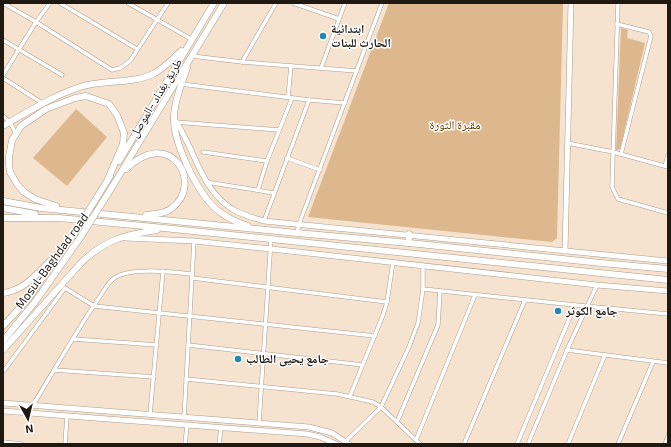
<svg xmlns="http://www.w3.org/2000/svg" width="671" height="447" font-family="'Exo 2','Noto Naskh Arabic',sans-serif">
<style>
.green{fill:#ddb78e}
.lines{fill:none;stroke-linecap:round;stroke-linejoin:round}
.street-casing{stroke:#ad9c8a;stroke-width:4.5}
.secondary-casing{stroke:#ad9c8a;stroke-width:6}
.highway-casing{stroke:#ad9c8a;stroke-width:7}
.street{stroke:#fff;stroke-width:3.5}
.secondary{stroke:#fff;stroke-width:5}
.highway{stroke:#fff;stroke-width:6}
.highway-bridge-casing{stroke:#ad9c8a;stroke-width:7;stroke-linecap:butt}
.highway-bridge{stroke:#fff;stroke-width:6}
.poi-dot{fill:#2189b1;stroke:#fff;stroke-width:1.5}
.labels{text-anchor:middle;stroke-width:3;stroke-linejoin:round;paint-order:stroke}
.poi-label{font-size:12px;font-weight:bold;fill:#1f1912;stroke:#fff;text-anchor:start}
.street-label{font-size:12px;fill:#1f1912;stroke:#fff}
.park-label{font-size:12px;fill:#623b00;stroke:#fff}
</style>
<rect width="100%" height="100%" fill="#f5e3d0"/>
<g class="green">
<polygon points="389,3 563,3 557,238 552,242 308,217"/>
<polygon points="621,28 628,30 627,38 645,43 620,149 616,150"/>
<polygon points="76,109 107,137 67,186 33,158"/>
</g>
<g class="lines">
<defs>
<g id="street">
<polyline points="3,3 36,22 112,70 120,68 130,61 168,3"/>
<polyline points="60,3 137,49"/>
<polyline points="128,3 191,39"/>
<polyline points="293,3 339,19"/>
<polyline points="618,3 612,187 618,199 668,213"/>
<polyline points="617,24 649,32 651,36 621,154"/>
<polyline points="3,40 62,75"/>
<polyline points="192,56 242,62 357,71"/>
<polyline points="242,62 276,3"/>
<polyline points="321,68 345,3"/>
<polyline points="3,75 36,22 50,3"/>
<polyline points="3,78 42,103"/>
<polyline points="181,84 309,100 345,103"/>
<polyline points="288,97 291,66"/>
<polyline points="3,116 10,122 16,134"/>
<polyline points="175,122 279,130"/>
<polyline points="567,143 613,152 668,167"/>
<polyline points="203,152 267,161"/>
<polyline points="287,158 320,170"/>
<polyline points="665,166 668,155"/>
<polyline points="206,182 274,193"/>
<polyline points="258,190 267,161 292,98"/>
<polyline points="264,221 309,100"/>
<polyline points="297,233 299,224 382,3"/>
<polyline points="192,278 387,302"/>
<polyline points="423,289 575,305 668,314"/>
<polyline points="73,339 157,345"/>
<polyline points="188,345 363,365"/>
<polyline points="567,350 668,363"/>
<polyline points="54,370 154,377"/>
<polyline points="3,372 65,288 94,306 375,336"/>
<polyline points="186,379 337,394 373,402 381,407 420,444"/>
<polyline points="350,396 383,315 387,302 393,262"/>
<path d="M33,405C55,369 75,333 99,298C104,291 108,281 116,277C133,267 173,272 192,274"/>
<polyline points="150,414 163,271"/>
<polyline points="184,418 194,241"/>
<polyline points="397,422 438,325 440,291"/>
<polyline points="259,423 271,239"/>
<polyline points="416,440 475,295"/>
<polyline points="346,441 381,407 409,347 418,323 423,289 423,265"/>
<polyline points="3,442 22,444"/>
<polyline points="65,444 67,416"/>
<polyline points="185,444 187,426"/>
<polyline points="219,444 221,428"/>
<polyline points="464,444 525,300"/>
<polyline points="517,444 575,305"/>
<polyline points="528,444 567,350 597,285"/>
<polyline points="568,444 605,355"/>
<polyline points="618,444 653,362"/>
<polyline points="665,444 668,436"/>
</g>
<g id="secondary">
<path d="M174,119C176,123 180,127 182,132C197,159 204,191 232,209C242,215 253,218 264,221L668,261"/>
<polyline points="125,238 194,241 271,249 597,285 668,291"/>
<polyline points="565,251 571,3"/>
<polyline points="3,403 309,427 332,433 349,444"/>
<polyline points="3,411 307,434 320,437 336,444"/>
</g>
<g id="highway">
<path d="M187,68C182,83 175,98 174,115C172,141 197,192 216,209C225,217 236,222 248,226"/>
<path d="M3,126C28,112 52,96 80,87C104,79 132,85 155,73C165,67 173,59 181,51"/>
<polyline points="119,161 214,3"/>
<path d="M126,169C171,125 204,184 172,208C165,214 155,214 146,215"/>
<polyline points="109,192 224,3"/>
<polyline points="99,194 110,176"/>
<polyline points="3,201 41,208 297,233 409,243 601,263 668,269"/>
<polyline points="56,206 35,199 24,192 17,184 10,172 9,165 9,157 12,140 16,134 21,126 46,109 75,98 86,96 109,104 117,115 124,133 123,144 108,179"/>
<polyline points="3,208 35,214"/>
<polyline points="3,218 59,218 144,226 668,280"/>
<polyline points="409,243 409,234"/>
<path d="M3,293C23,291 36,275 50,261"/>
<polyline points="3,326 28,299 60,252 74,234"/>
<polyline points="3,341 35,302 82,235"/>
<path d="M3,350L80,264C104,240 124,235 157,230"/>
</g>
</defs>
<use href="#street" class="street-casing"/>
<use href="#secondary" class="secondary-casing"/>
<use href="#highway" class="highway-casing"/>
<use href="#street" class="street"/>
<use href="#secondary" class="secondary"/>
<use href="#highway" class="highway"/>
<defs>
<g id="highway-bridge">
<polyline points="74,234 99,194"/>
<polyline points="82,235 109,192"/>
</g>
</defs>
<use href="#highway-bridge" class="highway-bridge-casing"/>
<use href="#highway-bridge" class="highway-bridge"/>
</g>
<g class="poi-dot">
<circle cx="323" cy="36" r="4"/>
<circle cx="558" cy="311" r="4"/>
<circle cx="238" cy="359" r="4"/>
</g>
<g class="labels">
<g class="poi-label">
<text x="331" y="33">ابتدائية<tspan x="331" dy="14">الحارث للبنات</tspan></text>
<text x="566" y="315">جامع الكوثر</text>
<text x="246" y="363">جامع يحيى الطالب</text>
</g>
<g class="street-label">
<text transform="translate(156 98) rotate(-59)" y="4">طريق بغداد -الموصل</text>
<text transform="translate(52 261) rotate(-54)" y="4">Mosul-Baghdad road</text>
</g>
<g class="park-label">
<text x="455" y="129">مقبرة الثورة</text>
</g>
</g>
<rect width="671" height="447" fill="none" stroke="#1f1912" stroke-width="8"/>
<g transform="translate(28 419) rotate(172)" stroke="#ffffff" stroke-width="3" paint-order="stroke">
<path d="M0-3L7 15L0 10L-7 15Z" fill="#1f1912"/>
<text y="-6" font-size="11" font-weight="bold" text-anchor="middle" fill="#1f1912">N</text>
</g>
</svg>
